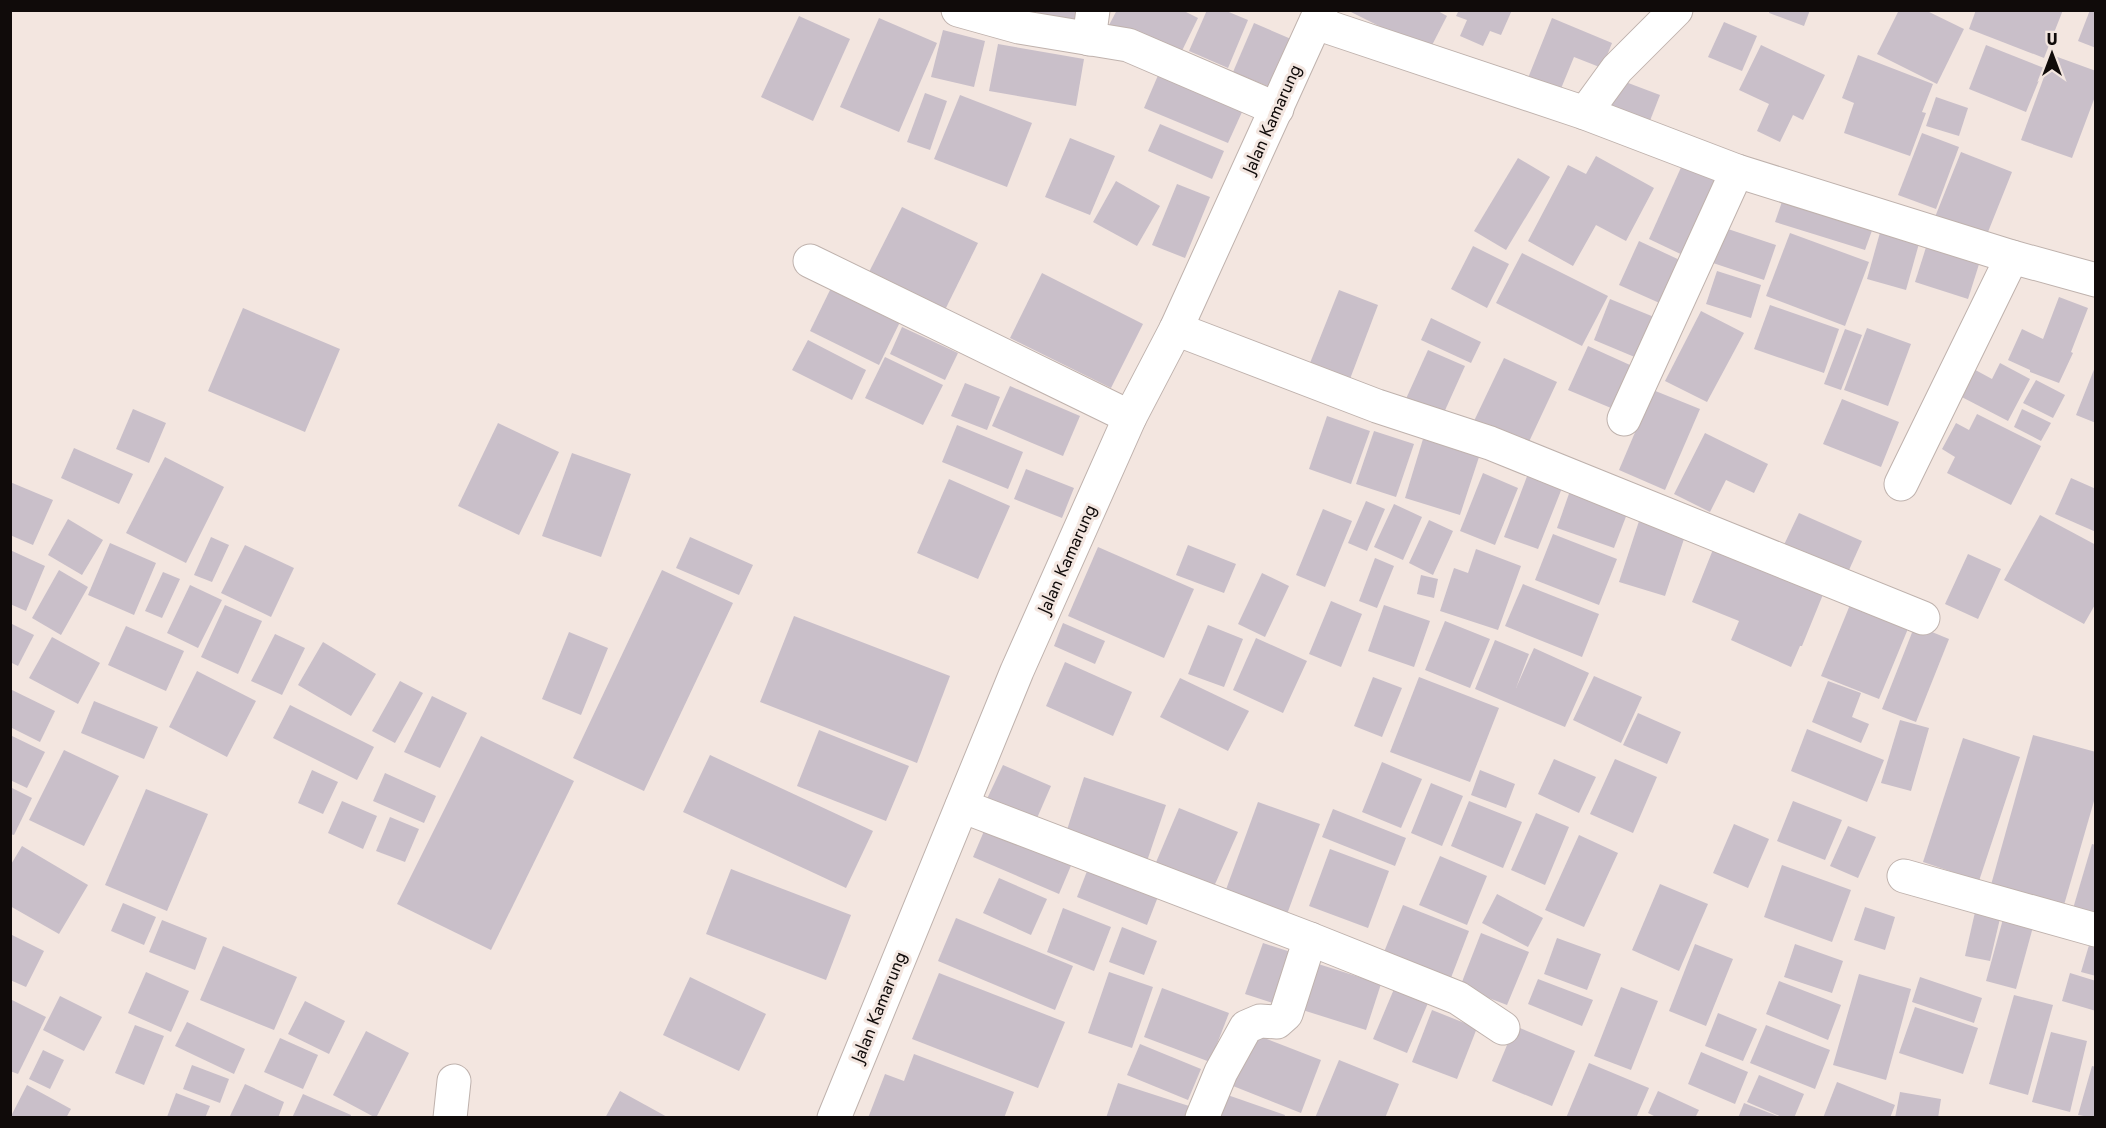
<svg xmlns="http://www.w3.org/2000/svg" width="2106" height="1128" font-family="Jost,sans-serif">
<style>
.building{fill:#c9bfc9}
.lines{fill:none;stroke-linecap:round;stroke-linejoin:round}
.minor-casing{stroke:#bfb2ad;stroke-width:35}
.minor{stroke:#fff;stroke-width:33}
.labels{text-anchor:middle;stroke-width:6;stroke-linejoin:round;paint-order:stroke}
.street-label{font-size:18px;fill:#100b0a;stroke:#f3e6e0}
</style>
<rect width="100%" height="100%" fill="#f3e6e0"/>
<g class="building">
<polygon points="1038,10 1078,10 1072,31 1035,20"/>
<polygon points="1117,10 1182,10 1198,18 1178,59 1109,25"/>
<polygon points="1207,10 1224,10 1248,20 1228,68 1189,51"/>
<polygon points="1347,10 1436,10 1447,16 1429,51"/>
<polygon points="1459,10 1512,10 1501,35 1490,31 1483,46 1460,36 1467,20 1456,16"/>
<polygon points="1770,10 1810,10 1804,26 1769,13"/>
<polygon points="1899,10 1925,10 1964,29 1937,84 1877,54"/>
<polygon points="1976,10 2063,10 2044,58 1969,29"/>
<polygon points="2090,10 2096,10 2096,48 2078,41"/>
<polygon points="799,16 850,39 813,121 761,97"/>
<polygon points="879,18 937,43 899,132 840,107"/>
<polygon points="1552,18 1612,43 1602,68 1574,57 1560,91 1528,78"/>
<polygon points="1724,22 1757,36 1742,71 1708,57"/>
<polygon points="1254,23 1291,39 1270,87 1233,72"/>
<polygon points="943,30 985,41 974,87 931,77"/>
<polygon points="998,44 1084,59 1076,106 989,91"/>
<polygon points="1761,45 1825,75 1803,120 1793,115 1780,142 1757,131 1769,104 1739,90"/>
<polygon points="1986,45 2044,68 2026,112 1969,89"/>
<polygon points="1858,55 1933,84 1922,112 1926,113 1910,156 1844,133 1854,103 1842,98"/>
<polygon points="2052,55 2096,71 2096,94 2072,158 2021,140"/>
<polygon points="1162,66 1247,101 1228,143 1144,108"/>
<polygon points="1615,78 1660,95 1646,131 1602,114"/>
<polygon points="925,93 947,101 930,150 907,142"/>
<polygon points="960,95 1032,123 1007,187 934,159"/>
<polygon points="1936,97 1968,108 1959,136 1926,126"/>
<polygon points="1160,124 1224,151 1212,179 1148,151"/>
<polygon points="1922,133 1959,147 1936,209 1898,195"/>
<polygon points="1070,138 1115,156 1090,215 1045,197"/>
<polygon points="1961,152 2012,172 1984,242 1933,222"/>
<polygon points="1596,156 1654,188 1626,241 1596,225 1573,266 1528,241 1568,165 1586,174"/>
<polygon points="1518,158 1550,177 1506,250 1474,231"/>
<polygon points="1683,163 1724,181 1689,258 1649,239"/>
<polygon points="1116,181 1160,206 1137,246 1093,222"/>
<polygon points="1177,184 1210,197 1185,258 1152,245"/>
<polygon points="1784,196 1874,225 1865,250 1775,222"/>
<polygon points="902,207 978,243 941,318 865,280"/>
<polygon points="1725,228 1776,245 1764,280 1713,263"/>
<polygon points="1881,229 1920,240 1906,290 1867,279"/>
<polygon points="1790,233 1869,262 1845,326 1766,296"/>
<polygon points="1639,241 1684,262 1664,305 1619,285"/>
<polygon points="1928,241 1981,258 1968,299 1915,282"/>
<polygon points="1473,246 1509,264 1487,308 1451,289"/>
<polygon points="1522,253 1608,296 1582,346 1496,303"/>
<polygon points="1717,271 1761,285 1751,318 1706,304"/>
<polygon points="1042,273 1143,324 1111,388 1010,338"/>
<polygon points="831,288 900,322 879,365 810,331"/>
<polygon points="1339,290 1378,305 1350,379 1310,363"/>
<polygon points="2059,297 2088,308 2071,352 2073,353 2059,383 2030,372 2030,370 2008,360 2022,329 2043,339"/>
<polygon points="1610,299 1654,317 1637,358 1594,340"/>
<polygon points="1770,305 1839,329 1824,373 1754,349"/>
<polygon points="243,308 340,349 305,432 208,391"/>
<polygon points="1701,311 1744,333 1707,402 1665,381"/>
<polygon points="1431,318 1481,342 1471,363 1421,340"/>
<polygon points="902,327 958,353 945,380 890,354"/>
<polygon points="1867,328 1911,344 1888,406 1844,390"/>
<polygon points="1845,329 1862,335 1841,390 1824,384"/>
<polygon points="808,340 866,370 852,400 792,370"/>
<polygon points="1588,346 1630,365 1611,408 1568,390"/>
<polygon points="1428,350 1465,366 1442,417 1405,401"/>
<polygon points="885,357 943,385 923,425 865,398"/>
<polygon points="1504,358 1557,382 1527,446 1474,421"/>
<polygon points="2000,363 2030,379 2008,421 1954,393 1968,366 1992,379"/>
<polygon points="2095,367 2096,367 2096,423 2076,415"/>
<polygon points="2036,380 2065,395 2053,418 2023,403"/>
<polygon points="965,383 1000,397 987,430 951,416"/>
<polygon points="1010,386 1080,416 1063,456 992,426"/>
<polygon points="1653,390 1700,409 1665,490 1619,470"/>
<polygon points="1842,399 1899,422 1881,467 1823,444"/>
<polygon points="133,409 166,423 149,463 116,449"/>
<polygon points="2022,409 2051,423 2041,441 2014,427"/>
<polygon points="1977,414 2041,446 2011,505 1947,473 1955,457 1942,449 1956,423 1969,430"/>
<polygon points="1327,416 1370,431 1351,484 1309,469"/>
<polygon points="498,423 559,452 519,535 458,506"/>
<polygon points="957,425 1023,452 1008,489 942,462"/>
<polygon points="1374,431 1414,444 1396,497 1356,484"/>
<polygon points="1705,433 1768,464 1754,493 1726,480 1710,512 1674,494"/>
<polygon points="1423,439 1479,457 1460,515 1405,498"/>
<polygon points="74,448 133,474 119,504 61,478"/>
<polygon points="572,453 631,474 601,557 542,536"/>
<polygon points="165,457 224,487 186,563 126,533"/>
<polygon points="1026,469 1074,488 1062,518 1014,499"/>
<polygon points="1529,471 1564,483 1538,549 1504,537"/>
<polygon points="1483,473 1518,488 1495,545 1460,531"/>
<polygon points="2071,478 2096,489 2096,532 2055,514"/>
<polygon points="949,479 1010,506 978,579 917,553"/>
<polygon points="10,482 53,500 33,545 10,535"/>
<polygon points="1572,485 1630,506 1614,548 1557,528"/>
<polygon points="1366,501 1385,509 1367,551 1348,543"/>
<polygon points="1394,504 1422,517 1403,560 1374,547"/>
<polygon points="1323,509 1352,521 1325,587 1296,575"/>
<polygon points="1799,513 1862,541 1845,579 1782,549"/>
<polygon points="2040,515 2096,545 2096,603 2084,624 2004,580"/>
<polygon points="1640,518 1686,533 1665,596 1619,582"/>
<polygon points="68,519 103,540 82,575 48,555"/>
<polygon points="1429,520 1453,531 1433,575 1409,563"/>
<polygon points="1553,534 1617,559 1599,605 1535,580"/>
<polygon points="211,537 229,545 212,582 194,575"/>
<polygon points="690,537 753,565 739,595 676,568"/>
<polygon points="110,543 156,563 134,615 88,595"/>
<polygon points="245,545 294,568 271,617 221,593"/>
<polygon points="1188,545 1236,564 1224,593 1176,575"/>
<polygon points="1098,547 1194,589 1164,658 1068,616"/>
<polygon points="1714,547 1824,592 1802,646 1800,646 1791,667 1731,640 1739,621 1692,602"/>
<polygon points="1476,549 1521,566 1498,630 1440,611 1454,568 1468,573"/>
<polygon points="10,550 45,566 26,611 10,604"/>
<polygon points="1968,554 2001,569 1978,619 1945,604"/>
<polygon points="1375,558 1394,566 1377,608 1359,601"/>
<polygon points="59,570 88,587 61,635 32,618"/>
<polygon points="662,570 733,603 644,791 573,758"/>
<polygon points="163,572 180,579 162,618 145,611"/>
<polygon points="1262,573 1289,586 1265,637 1238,624"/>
<polygon points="1421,575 1438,579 1434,598 1417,594"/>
<polygon points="1523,584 1599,614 1582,657 1505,626"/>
<polygon points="190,585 222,600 198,648 167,633"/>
<polygon points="1854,595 1912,619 1879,699 1821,676"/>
<polygon points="1331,601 1362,614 1341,667 1309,654"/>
<polygon points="225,605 262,621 238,674 201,657"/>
<polygon points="1384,605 1430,621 1414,667 1368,651"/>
<polygon points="794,616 950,676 917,763 760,702"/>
<polygon points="1445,621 1490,639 1470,688 1425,670"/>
<polygon points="10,623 34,635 18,666 10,662"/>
<polygon points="1063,623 1105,641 1095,664 1054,646"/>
<polygon points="1208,625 1243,639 1224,687 1188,674"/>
<polygon points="1915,625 1949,639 1916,722 1882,709"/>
<polygon points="126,626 184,651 166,691 108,665"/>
<polygon points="569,632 608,648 581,715 542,699"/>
<polygon points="275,634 305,648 282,695 251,681"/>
<polygon points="52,637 100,663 78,704 29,678"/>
<polygon points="1256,638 1307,661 1283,713 1233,690"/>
<polygon points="1495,640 1529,654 1516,688 1534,648 1589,673 1565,727 1475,689"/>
<polygon points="323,642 376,674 351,716 298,685"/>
<polygon points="1065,662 1132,692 1113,736 1046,706"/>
<polygon points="197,671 256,701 227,757 169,727"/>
<polygon points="1594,676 1642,697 1621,743 1573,720"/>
<polygon points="1373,677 1402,688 1382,737 1354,726"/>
<polygon points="1419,677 1499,708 1470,782 1390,752"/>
<polygon points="1180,678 1249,711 1228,751 1160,717"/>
<polygon points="400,681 423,693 395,743 372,731"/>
<polygon points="1828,681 1861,693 1852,717 1869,724 1861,743 1812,722"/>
<polygon points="10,689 55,711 40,742 10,727"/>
<polygon points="432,696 467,713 440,768 404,752"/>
<polygon points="94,701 158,727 144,759 81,733"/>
<polygon points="290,705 374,747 357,780 273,738"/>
<polygon points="1638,713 1681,732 1667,764 1623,745"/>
<polygon points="1900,720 1929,728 1911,791 1881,783"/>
<polygon points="1807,729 1884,760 1867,802 1791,771"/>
<polygon points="819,730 909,766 886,821 797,786"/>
<polygon points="10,735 45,752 27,788 10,780"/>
<polygon points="2033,735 2096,752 2096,794 2062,912 1989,892"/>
<polygon points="481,736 574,781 491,950 397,904"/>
<polygon points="1963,738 2020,757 1979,881 1923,862"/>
<polygon points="64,750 119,776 84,846 29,820"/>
<polygon points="710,755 873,831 846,888 683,812"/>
<polygon points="1554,759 1596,777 1579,813 1538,794"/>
<polygon points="1615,759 1657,777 1633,833 1590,814"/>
<polygon points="1382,762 1422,779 1401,828 1362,812"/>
<polygon points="1003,765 1051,786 1034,825 985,803"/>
<polygon points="312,770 338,782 323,814 298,803"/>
<polygon points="1480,770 1515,784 1506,808 1471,795"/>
<polygon points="385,773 436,796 424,823 373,801"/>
<polygon points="1084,777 1166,805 1146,864 1065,836"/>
<polygon points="1431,783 1463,796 1442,846 1411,833"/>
<polygon points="10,787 32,798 14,835 10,834"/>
<polygon points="146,789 208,814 167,911 105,885"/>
<polygon points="342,801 377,816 363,849 328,833"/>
<polygon points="1469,801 1522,822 1503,868 1451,846"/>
<polygon points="1793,801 1842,820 1825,860 1777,841"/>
<polygon points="1258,802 1320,824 1286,917 1224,895"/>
<polygon points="1179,808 1238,832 1212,891 1154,867"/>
<polygon points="1333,809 1406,838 1395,866 1322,837"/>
<polygon points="1536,813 1569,827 1545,885 1511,870"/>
<polygon points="390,817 419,829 405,862 376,851"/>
<polygon points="987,824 1073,861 1059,894 973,857"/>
<polygon points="1734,824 1769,839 1748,888 1713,873"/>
<polygon points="1848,826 1876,837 1858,878 1830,866"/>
<polygon points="1579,835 1618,853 1584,927 1545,910"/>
<polygon points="2092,844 2096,845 2096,918 2072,912"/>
<polygon points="22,846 88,885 59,934 10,906 10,866"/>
<polygon points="1330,849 1389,871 1368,928 1309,906"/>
<polygon points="1440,856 1487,876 1467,925 1419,905"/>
<polygon points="1782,865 1851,890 1832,942 1764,917"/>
<polygon points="1089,866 1159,894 1147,925 1077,897"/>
<polygon points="731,869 851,915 826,980 706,934"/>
<polygon points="999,878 1047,899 1031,935 983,913"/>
<polygon points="1660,884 1708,904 1679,971 1632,950"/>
<polygon points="1497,894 1543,918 1528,947 1482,923"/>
<polygon points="1978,899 2003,906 1990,961 1965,956"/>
<polygon points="123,903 156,917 144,945 111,931"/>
<polygon points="1403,905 1469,931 1449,983 1382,957"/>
<polygon points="1865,907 1895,917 1885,950 1854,940"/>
<polygon points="1063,908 1111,927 1094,971 1047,952"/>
<polygon points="956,918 1073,966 1055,1010 938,961"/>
<polygon points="2003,919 2033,927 2016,989 1986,981"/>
<polygon points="162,920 207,938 195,970 149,952"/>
<polygon points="1122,927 1157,941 1144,975 1109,962"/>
<polygon points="1481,933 1529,952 1507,1005 1460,987"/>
<polygon points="10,934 44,951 26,987 10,980"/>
<polygon points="2092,935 2096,936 2096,976 2081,972"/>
<polygon points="1557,938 1601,954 1587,990 1544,974"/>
<polygon points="1263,943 1297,954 1279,1005 1245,994"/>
<polygon points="1695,944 1733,959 1706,1026 1669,1011"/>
<polygon points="1795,944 1843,961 1832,993 1784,977"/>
<polygon points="223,946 297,977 274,1030 200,1000"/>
<polygon points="1309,961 1381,984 1366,1030 1293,1007"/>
<polygon points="146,972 189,991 171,1032 128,1013"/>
<polygon points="1109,972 1153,987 1132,1048 1088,1033"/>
<polygon points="939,973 1065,1022 1038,1088 912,1039"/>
<polygon points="2070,973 2096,981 2096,1011 2062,1001"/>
<polygon points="1859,974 1911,989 1886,1080 1833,1065"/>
<polygon points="690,977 766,1014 739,1071 663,1035"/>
<polygon points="1920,977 1982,998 1974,1023 1912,1002"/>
<polygon points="1538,979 1593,1000 1582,1026 1528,1004"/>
<polygon points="1779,981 1841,1005 1828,1040 1766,1014"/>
<polygon points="1621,987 1658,1001 1631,1070 1594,1056"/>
<polygon points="1162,988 1229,1013 1210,1062 1144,1037"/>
<polygon points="1394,989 1428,1003 1407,1053 1373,1039"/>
<polygon points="2014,995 2053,1005 2028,1095 1989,1084"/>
<polygon points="60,996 102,1017 84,1051 43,1030"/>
<polygon points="10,999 46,1017 18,1074 10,1071"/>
<polygon points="305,1001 345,1021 329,1054 288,1034"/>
<polygon points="1915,1007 1978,1028 1963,1074 1899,1053"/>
<polygon points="1432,1010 1477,1028 1457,1079 1412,1062"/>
<polygon points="1718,1013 1757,1029 1743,1061 1705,1046"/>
<polygon points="187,1022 245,1049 234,1074 175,1046"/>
<polygon points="135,1025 164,1036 144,1085 115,1073"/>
<polygon points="1766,1025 1830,1050 1815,1089 1750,1063"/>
<polygon points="1515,1026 1575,1051 1552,1106 1492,1081"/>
<polygon points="366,1031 409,1053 376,1118 333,1095"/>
<polygon points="2051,1032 2087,1041 2070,1112 2032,1102"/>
<polygon points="1254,1034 1321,1060 1301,1113 1233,1086"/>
<polygon points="280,1038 318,1055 303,1089 264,1072"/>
<polygon points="1140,1044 1201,1069 1188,1100 1127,1075"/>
<polygon points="43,1050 64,1060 50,1089 29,1079"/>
<polygon points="1701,1052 1748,1072 1735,1104 1688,1084"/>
<polygon points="914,1054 1014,1092 1004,1118 868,1118 885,1074 904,1081"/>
<polygon points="1339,1060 1399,1084 1385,1118 1315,1118"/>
<polygon points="1589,1063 1649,1088 1636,1118 1566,1118"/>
<polygon points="192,1065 229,1079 220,1103 183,1089"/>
<polygon points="2092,1066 2096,1067 2096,1118 2078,1115"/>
<polygon points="1759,1075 1804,1094 1794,1118 1784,1118 1747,1102"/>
<polygon points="1837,1082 1895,1105 1890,1118 1823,1118"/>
<polygon points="1118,1083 1189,1106 1185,1118 1106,1118"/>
<polygon points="245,1084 284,1102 278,1118 230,1116"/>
<polygon points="27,1085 71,1109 66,1118 10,1118"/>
<polygon points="620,1091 669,1118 605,1118"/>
<polygon points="1658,1091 1699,1110 1695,1118 1658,1118 1648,1113"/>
<polygon points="1219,1092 1285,1115 1284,1118 1211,1118"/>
<polygon points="1900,1092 1941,1099 1938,1118 1895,1118"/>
<polygon points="176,1093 210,1106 205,1118 167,1117"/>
<polygon points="303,1094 351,1115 350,1118 292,1118"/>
<polygon points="1744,1103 1780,1117 1780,1118 1738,1118"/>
</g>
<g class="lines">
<defs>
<g id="minor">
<polyline points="958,10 1019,27 1128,45 1277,109"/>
<polyline points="1316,23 1585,113 1737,171 2012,257 2096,280"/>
<polyline points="1089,39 1093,10"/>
<polyline points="1585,113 1617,69 1676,10"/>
<polyline points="810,261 1130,417"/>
<polyline points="1176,329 1377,406 1490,443 1923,618"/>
<polyline points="1624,419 1737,171"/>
<polyline points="1901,484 2012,257"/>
<polyline points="962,806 1310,939 1458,998 1503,1028"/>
<polyline points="1904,876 2096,930"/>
<polyline points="450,1118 454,1081"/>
<polyline points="834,1118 1017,671 1130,417 1176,329 1321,10"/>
<polyline points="1202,1118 1221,1072 1246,1027 1260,1021 1277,1022 1286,1014 1310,939"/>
</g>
</defs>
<use href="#minor" class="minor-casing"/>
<use href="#minor" class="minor"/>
</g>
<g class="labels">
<g class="street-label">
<text transform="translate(1272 119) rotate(-66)" y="6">Jalan Kamarung</text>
<text transform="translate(1067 559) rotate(-66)" y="6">Jalan Kamarung</text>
<text transform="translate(879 1007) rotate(-68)" y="6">Jalan Kamarung</text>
</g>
</g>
<rect width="2106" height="1128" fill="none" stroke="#100b0a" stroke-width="24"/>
<g transform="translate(2052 54)" stroke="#f3e6e0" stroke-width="4.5" paint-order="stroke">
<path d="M0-4.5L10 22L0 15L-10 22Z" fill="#100b0a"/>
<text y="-9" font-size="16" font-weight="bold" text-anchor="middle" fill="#100b0a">U</text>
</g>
</svg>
